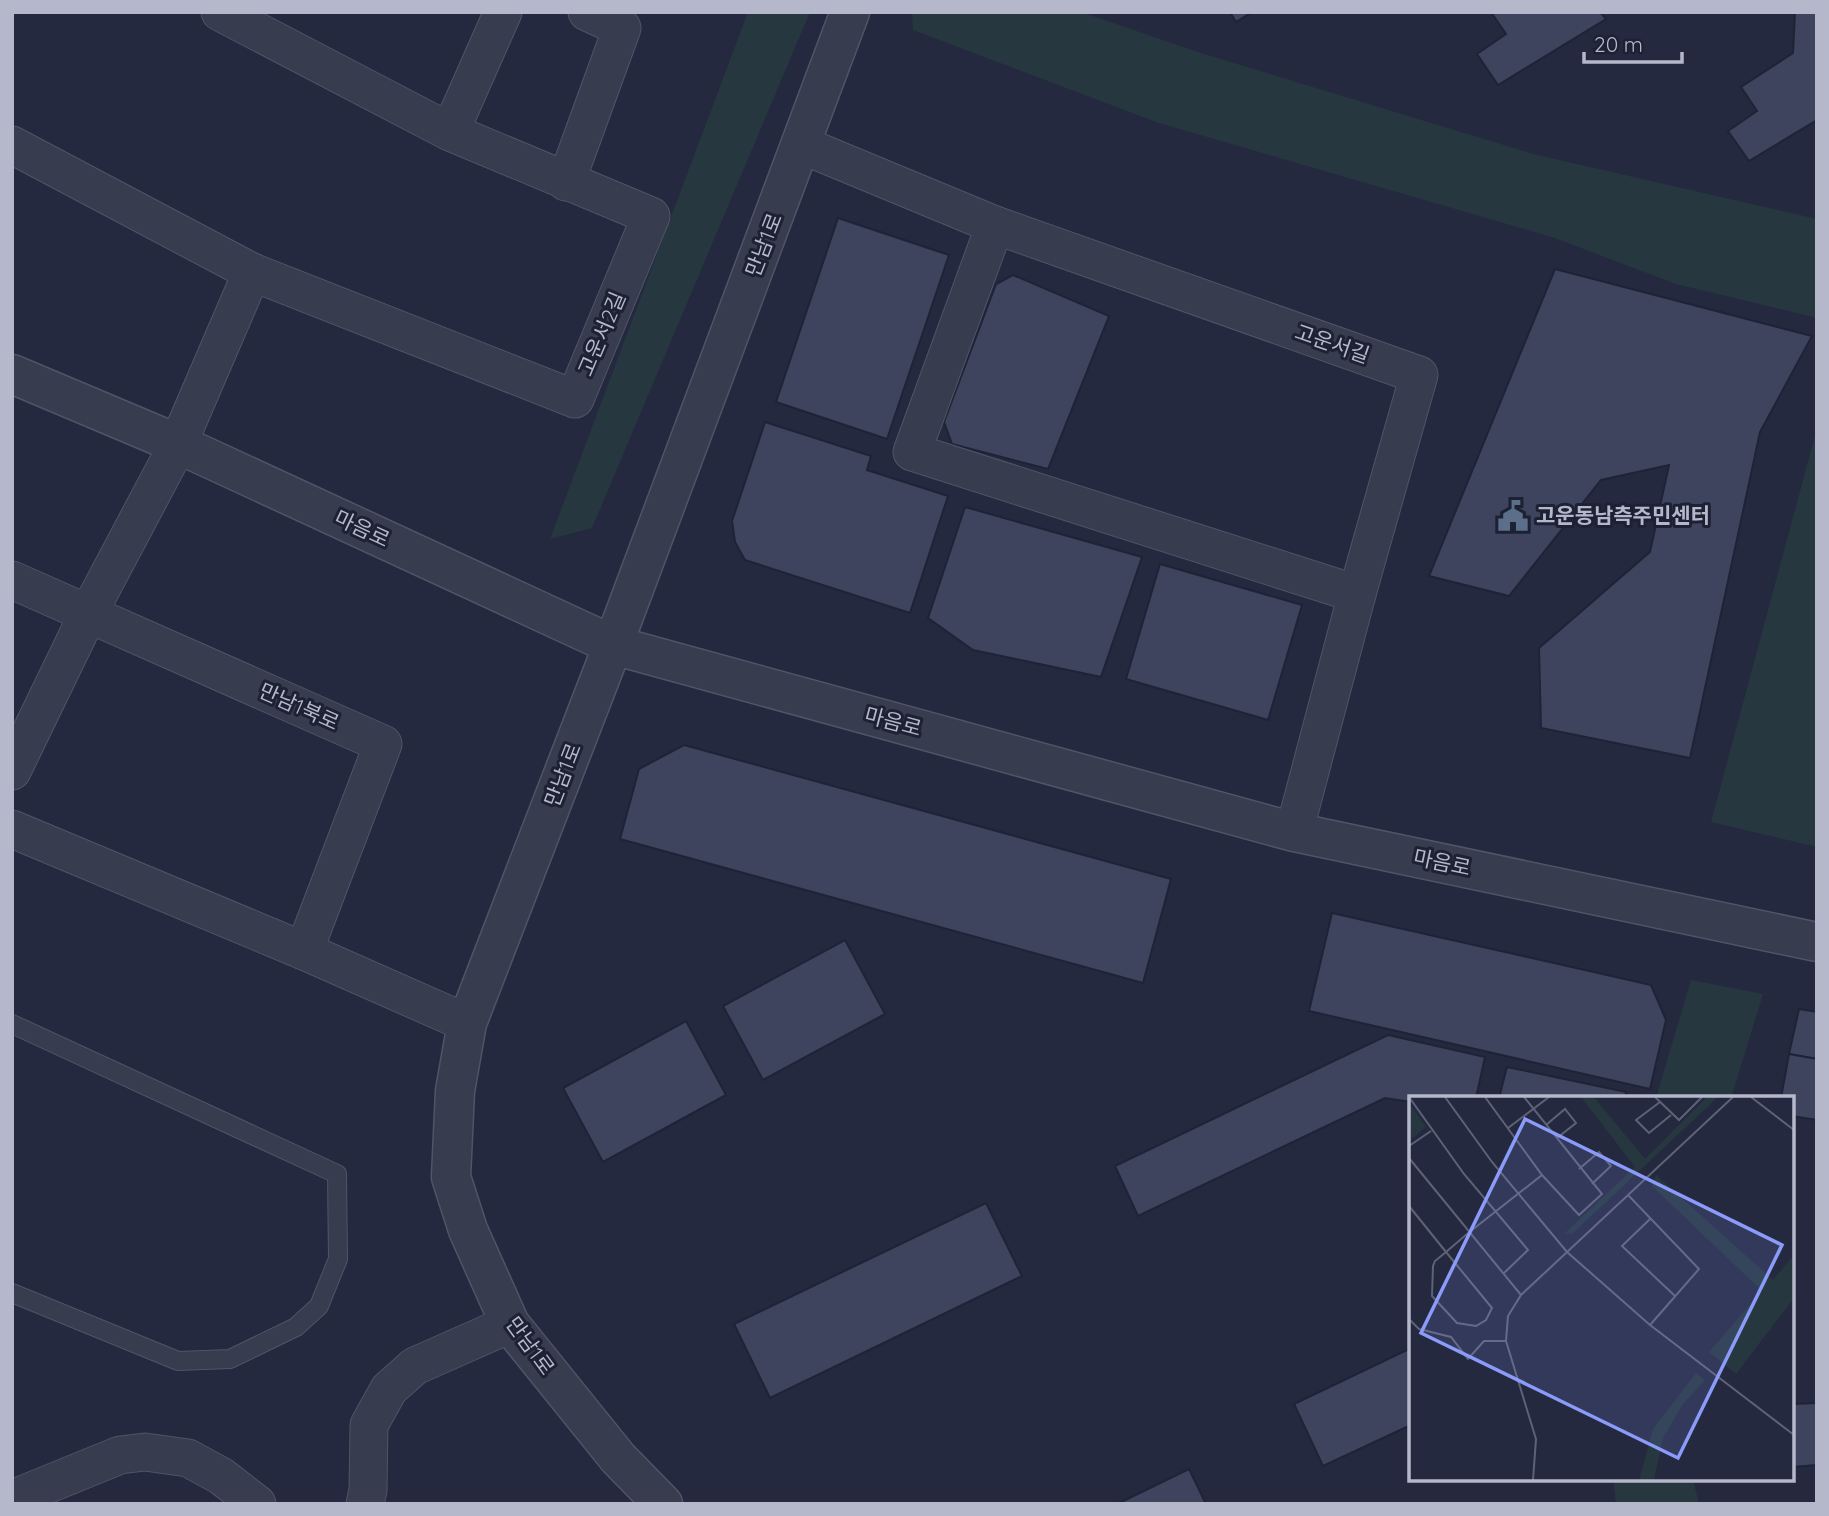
<svg xmlns="http://www.w3.org/2000/svg" width="1829" height="1516" font-family="Quicksand,'Noto Sans KR',sans-serif">
<style>
.green{fill:#263740}
.building{fill:#3e445d;stroke:#1f2336;stroke-width:2}
.lines{fill:none;stroke-linecap:round;stroke-linejoin:round}
.service-casing{stroke:#505467;stroke-width:20}
.minor-casing{stroke:#505467;stroke-width:39}
.tertiary-casing{stroke:#505467;stroke-width:41}
.service{stroke:#383c4f;stroke-width:18}
.minor{stroke:#383c4f;stroke-width:37}
.tertiary{stroke:#383c4f;stroke-width:38}
.labels{text-anchor:middle;stroke-width:6;stroke-linejoin:round;paint-order:stroke}
.street-label{font-size:21px;fill:#b5b8ca;stroke:#1d2134}
.poi-label{font-size:21px;font-weight:bold;fill:#b5b8ca;stroke:#1d2134;text-anchor:start}
.inset-road{fill:none;stroke:#5e6277;stroke-width:2}
.view{fill:#8b9bf9;fill-opacity:0.15;stroke:#8b9bf9;stroke-width:3.5}
.inset-edge{fill:none;stroke:#b5b8ca;stroke-width:3.5}
</style>
<rect width="100%" height="100%" fill="#24293f"/>
<g class="green">
<polygon points="748,12 810,12 592,528 550,539"/>
<polygon points="912,12 1081,12 1201,53 1533,154 1817,219 1817,318 1676,284 1552,237 1159,123 913,30"/>
<polygon points="1817,428 1817,847 1711,822"/>
<polygon points="1691,980 1763,994 1731,1098 1656,1098"/>
<polygon points="1613,1479 1693,1479 1699,1504 1616,1504"/>
</g>
<g class="building">
<polygon points="1230,12 1252,12 1236,22"/>
<polygon points="1491,12 1600,12 1606,19 1498,85 1477,54 1506,34"/>
<polygon points="1795,12 1817,12 1817,120 1749,161 1728,131 1757,111 1741,87 1793,53"/>
<polygon points="838,218 949,255 887,439 776,402"/>
<polygon points="1555,269 1812,336 1760,432 1690,758 1541,728 1539,648 1650,552 1669,465 1601,480 1509,596 1429,576"/>
<polygon points="1013,275 1109,316 1048,469 952,444 944,422 996,284"/>
<polygon points="765,422 871,456 867,470 948,496 910,613 745,560 735,542 732,521"/>
<polygon points="965,507 1142,557 1101,677 973,650 928,618"/>
<polygon points="1160,564 1302,605 1268,720 1126,679"/>
<polygon points="684,745 1171,879 1143,983 620,839 639,769"/>
<polygon points="1332,913 1651,985 1666,1020 1650,1089 1309,1011"/>
<polygon points="845,940 885,1014 763,1080 723,1006"/>
<polygon points="1799,1009 1817,1012 1817,1059 1789,1054"/>
<polygon points="686,1021 726,1095 603,1162 563,1088"/>
<polygon points="1388,1035 1485,1057 1476,1098 1411,1098 1411,1102 1385,1098 1138,1216 1115,1166"/>
<polygon points="1789,1054 1817,1059 1817,1120 1792,1116 1792,1098 1781,1098"/>
<polygon points="1507,1067 1626,1092 1625,1098 1499,1098"/>
<polygon points="986,1203 1022,1276 770,1398 734,1324"/>
<polygon points="1411,1348 1411,1425 1323,1466 1294,1404"/>
<polygon points="1817,1403 1817,1465 1792,1467 1792,1404"/>
<polygon points="1189,1469 1206,1504 1117,1504"/>
</g>
<g class="lines">
<defs>
<polyline id="service" points="12,1024 337,1174 338,1259 319,1306 296,1327 230,1359 178,1361 12,1293"/>
<g id="minor">
<polyline points="450,132 503,12"/>
<polyline points="12,145 252,272 575,399 651,216 450,132 220,12"/>
<polyline points="802,145 995,225 1419,375 1357,594 1294,832"/>
<polyline points="566,182 622,28 587,12"/>
<polyline points="995,225 912,452 1357,594"/>
<polyline points="12,580 383,744 304,951"/>
<polyline points="12,771 88,614 178,444 252,272"/>
<polyline points="12,829 304,951 467,1023"/>
<polyline points="12,1499 120,1455 145,1452 188,1458 221,1476 257,1504"/>
<polyline points="365,1504 368,1490 369,1425 389,1389 415,1366 510,1324"/>
</g>
<g id="tertiary">
<polyline points="12,374 178,444 613,645 1294,832 1817,942"/>
<polyline points="663,1504 618,1458 510,1324 468,1230 451,1177 455,1091 467,1023 613,645 850,12"/>
</g>
</defs>
<use href="#service" class="service-casing"/>
<use href="#minor" class="minor-casing"/>
<use href="#tertiary" class="tertiary-casing"/>
<use href="#service" class="service"/>
<use href="#minor" class="minor"/>
<use href="#tertiary" class="tertiary"/>
</g>
<defs>
<symbol id="civic-bare" viewBox="-9 -9 18 18"><path d="M-.6-6.5H3V-4.5H.6V-3L4-1V1h2V6H-6V1h2V-1L-.6-3ZM-1.2 2.5V6h2.4V2.5Z" fill="#5c6f8a" stroke="#1d2134" stroke-width="2.5" paint-order="stroke"/></symbol>
</defs>
<g fill-rule="evenodd">
<use href="#civic-bare" x="1491" y="494" width="44" height="44"/>
</g>
<g class="labels">
<g class="street-label">
<text transform="translate(764 245) rotate(-69)" y="7">만남1로</text>
<text transform="translate(602 334) rotate(-67)" y="7">고운서2길</text>
<text transform="translate(1332 344) rotate(19)" y="7">고운서길</text>
<text transform="translate(362 529) rotate(25)" y="7">마음로</text>
<text transform="translate(299 707) rotate(24)" y="7">만남1북로</text>
<text transform="translate(893 722) rotate(15)" y="7">마음로</text>
<text transform="translate(563 775) rotate(-69)" y="7">만남1로</text>
<text transform="translate(1442 863) rotate(12)" y="7">마음로</text>
<text transform="translate(530 1346) rotate(54)" y="7">만남1로</text>
</g>
<g class="poi-label">
<text x="1536" y="523">고운동남측주민센터</text>
</g>
</g>
<g transform="translate(1409 1096)">
<rect width="385" height="385" fill="#24293f"/>
<path d="M172,1H185L236,63L298,1H309L163,138L156,137L226,71ZM0,7L17,31L0,45ZM247,79L364,184L385,159V202L327,278L300,256L353,195L243,90ZM287,277L296,284L274,308L254,342L245,384H230L244,333Z" fill="#263740"/>
<path class="inset-road" d="M0,1L55,78L119,154L94,178M36,1L83,66L158,156L241,229L385,339M76,1L133,79L170,119L193,98L115,1M246,1L270,24L293,1M342,1L385,34M251,6L227,24L240,37L262,19M137,29L156,13L167,27L148,42M99,32L140,1M0,50L22,35M0,62L112,199M170,73L190,56L202,70L183,88M219,99L290,173L241,229M0,110L37,156L83,212L77,224L67,230L48,227L23,200L24,170L26,165L37,156L58,138L133,79M241,123L213,150L266,200M0,223L10,233L42,241L59,263L75,245H97M124,384L127,343L97,245L99,220L112,199L324,1"/>
<path class="view" d="M116,23L373,149L269,362L12,237Z"/>
<rect width="385" height="385" class="inset-edge"/>
</g>
<rect width="1829" height="1516" fill="none" stroke="#b5b8ca" stroke-width="28"/>
<path d="M1584 52v10h98v-10" fill="none" stroke="#b5b8ca" stroke-width="3.5"/>
<text x="1594" y="52" font-size="21" fill="#b5b8ca" stroke="#1d2134" stroke-width="5" paint-order="stroke">20 m</text>
</svg>
